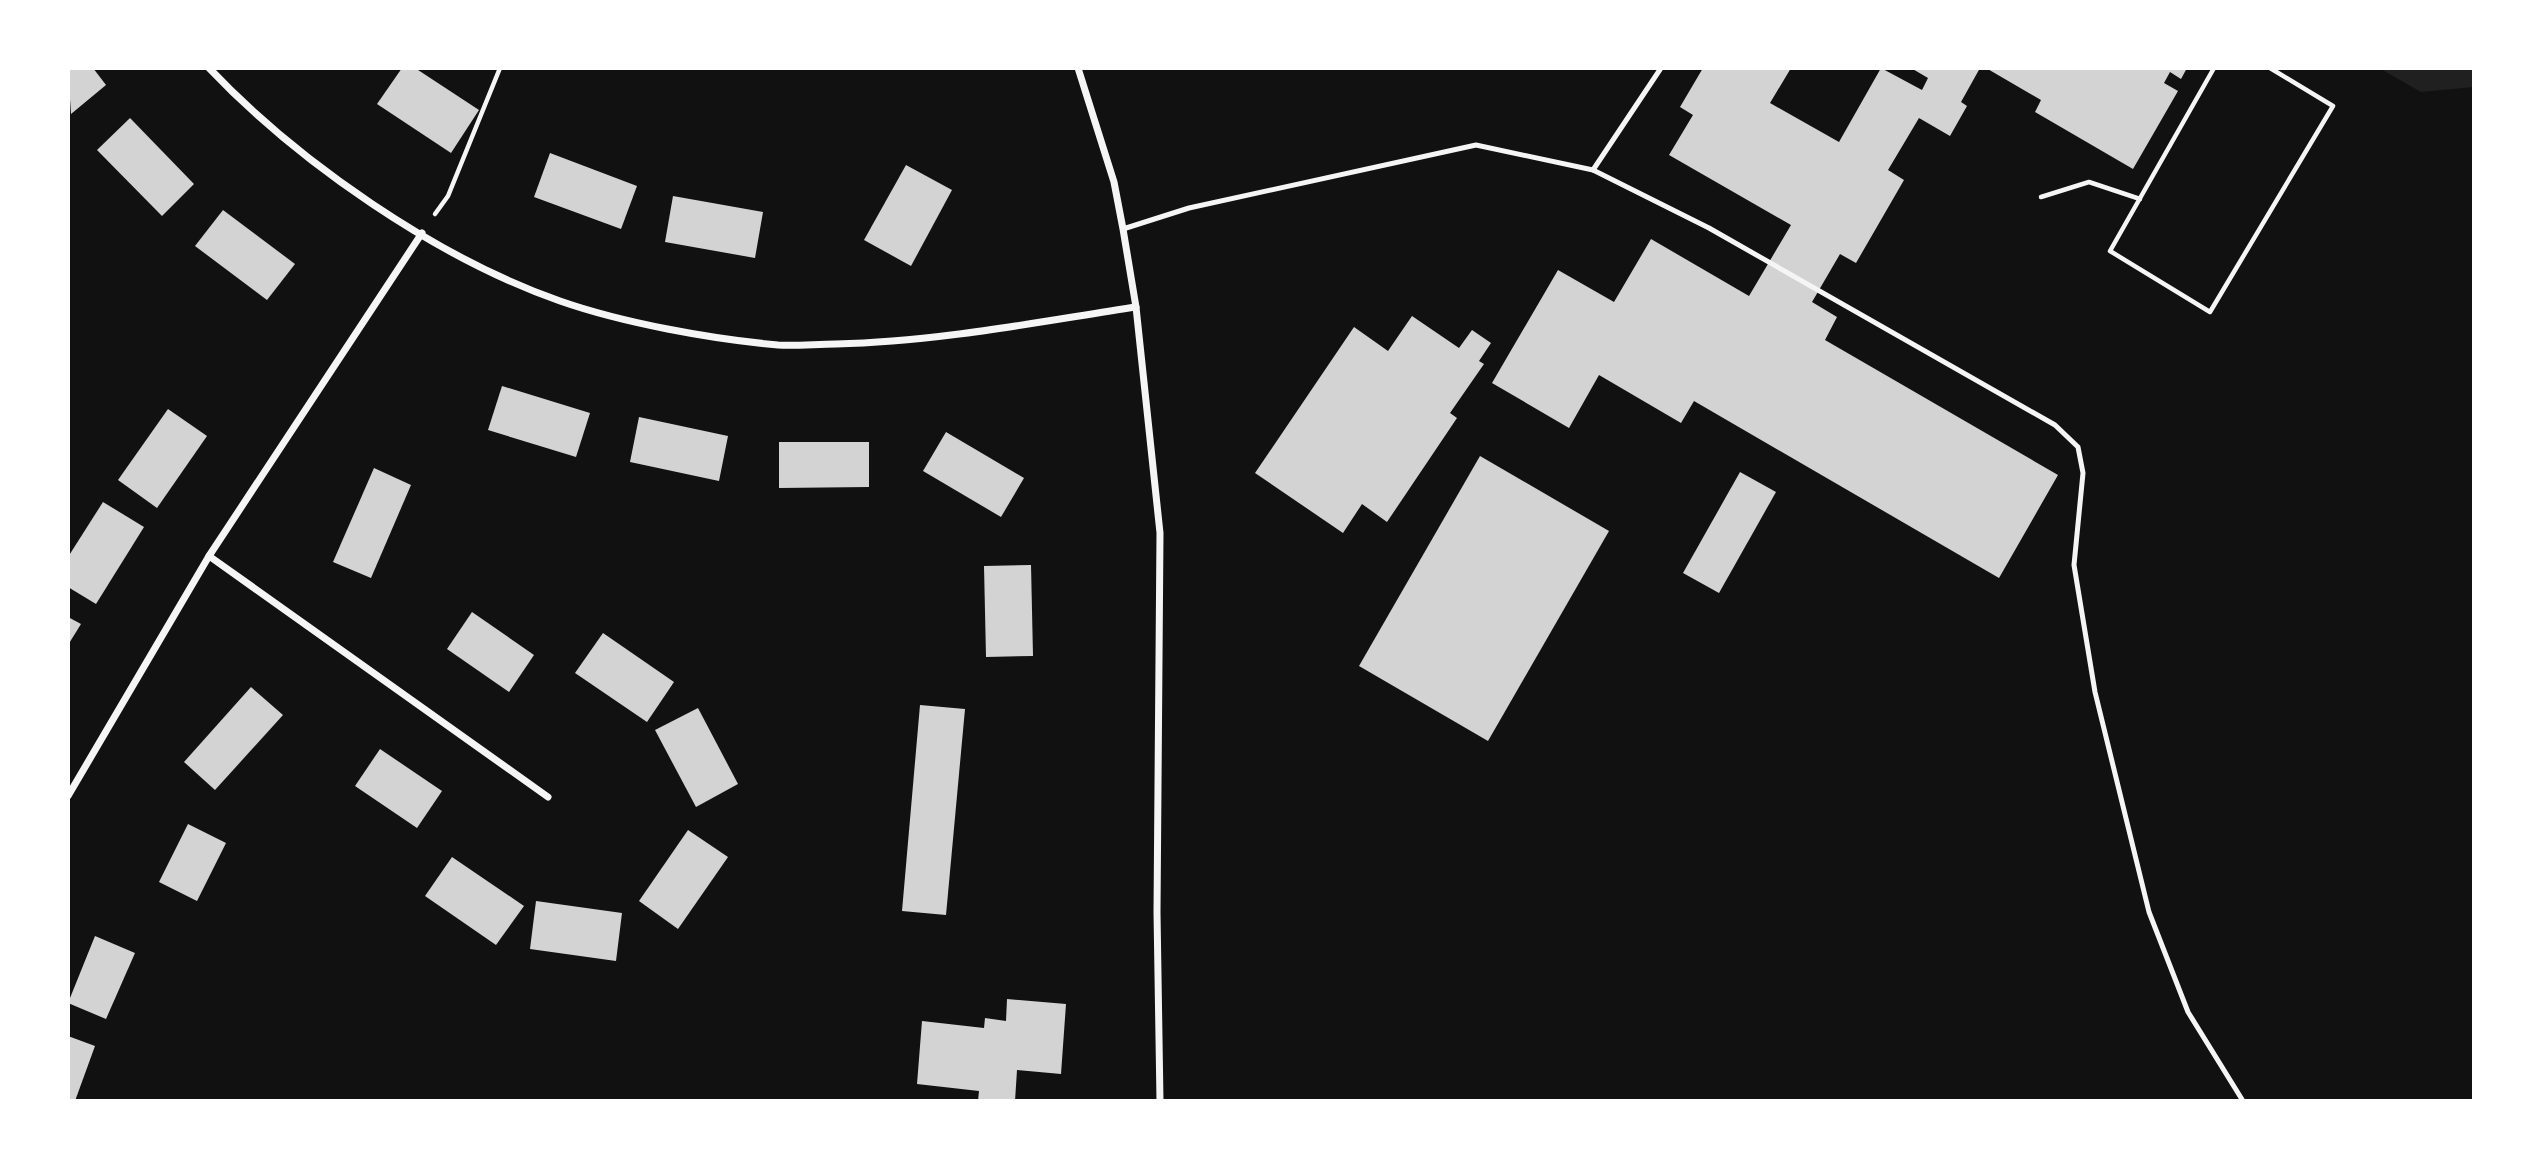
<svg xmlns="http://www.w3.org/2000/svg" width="2542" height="1169" font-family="Literata,serif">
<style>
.green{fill:#202020}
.building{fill:#d3d3d3}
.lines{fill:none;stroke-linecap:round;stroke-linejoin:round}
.path{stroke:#f5f5f5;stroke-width:4.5}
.service{stroke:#f5f5f5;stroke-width:5}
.minor{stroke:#f5f5f5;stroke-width:7}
</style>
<rect width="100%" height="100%" fill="#111"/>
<polygon class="green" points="2379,68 2474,68 2474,87 2421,92"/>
<g class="building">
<polygon points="68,68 93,68 106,85 71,114"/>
<polygon points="402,68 415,68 479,110 451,153 377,104"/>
<polygon points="1703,68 1791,68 1770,103 1839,142 1881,68 1922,90 1928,78 1911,68 1980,68 1961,102 1967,106 1950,136 1919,118 1888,170 1904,180 1856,263 1840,254 1812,302 1837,317 1825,340 2058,475 1999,578 1694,401 1681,423 1599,375 1569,428 1492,383 1558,270 1614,302 1651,239 1749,296 1791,225 1669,155 1693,115 1680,107"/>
<polygon points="1986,68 2187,68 2181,79 2170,72 2164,83 2178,91 2133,169 2035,112 2041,100"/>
<polygon points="130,118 194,184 162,216 97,150"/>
<polygon points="550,153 637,186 621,229 534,197"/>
<polygon points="906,165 952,190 911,266 864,240"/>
<polygon points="673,196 763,212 755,258 665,242"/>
<polygon points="223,210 295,264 267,300 195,246"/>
<polygon points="1412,316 1459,348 1472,330 1491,343 1479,361 1484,364 1450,413 1457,418 1387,522 1362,504 1343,533 1255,473 1354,327 1388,351"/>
<polygon points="502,386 590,413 576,457 488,430"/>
<polygon points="168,409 207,436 157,508 118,480"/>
<polygon points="639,417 728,436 719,481 630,462"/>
<polygon points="946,432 1024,478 1001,517 923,471"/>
<polygon points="779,442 869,442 869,487 779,488"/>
<polygon points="1480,456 1609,531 1488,741 1359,666"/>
<polygon points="374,468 411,485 371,578 333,562"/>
<polygon points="1740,472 1776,492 1719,593 1683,573"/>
<polygon points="103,502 144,527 96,604 68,587 68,557"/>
<polygon points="1031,565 1033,656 986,657 984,566"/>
<polygon points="472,612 534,655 509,692 447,649"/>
<polygon points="68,617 81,624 68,645"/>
<polygon points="603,633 674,682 647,722 575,673"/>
<polygon points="251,687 283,715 215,790 184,762"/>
<polygon points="920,705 965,709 946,915 902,911"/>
<polygon points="698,708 738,784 696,807 655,730"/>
<polygon points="380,749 442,791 417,828 355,786"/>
<polygon points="188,824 226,843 197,901 159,882"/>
<polygon points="688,830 728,857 678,929 639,901"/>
<polygon points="452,857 524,906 496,945 425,896"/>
<polygon points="536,901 622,913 616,961 530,949"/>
<polygon points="95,936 135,953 106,1019 68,1003"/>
<polygon points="1007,999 1066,1004 1061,1074 1017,1070 1015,1101 978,1101 979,1091 917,1084 922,1021 984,1028 985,1018 1006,1021"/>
<polygon points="68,1036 95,1046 75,1101 68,1101"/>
</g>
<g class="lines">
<g class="path">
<polyline points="2214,68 2110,251 2210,312 2333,106 2270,68"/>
<polyline points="2041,197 2089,182 2140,199"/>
<polyline points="435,214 448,196 500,68"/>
</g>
<g class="service">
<polyline points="1593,170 1661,68"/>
<polyline points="1123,229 1189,208 1476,145 1593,170 1709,228 2055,425 2078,447 2083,473 2074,565 2095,692 2149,912 2188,1012 2243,1101"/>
</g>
<g class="minor">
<path d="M209,68C298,162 437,258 560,301C623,323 711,339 778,345C797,346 817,344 836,344C936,342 1037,322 1136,307"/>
<polyline points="1078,68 1114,182 1123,229 1136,307 1160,533 1157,912 1160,1101"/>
<polyline points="209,556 548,797"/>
<polyline points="68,796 209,556 422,233"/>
</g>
</g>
<rect width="2542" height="1169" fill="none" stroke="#ffffff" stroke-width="140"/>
</svg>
